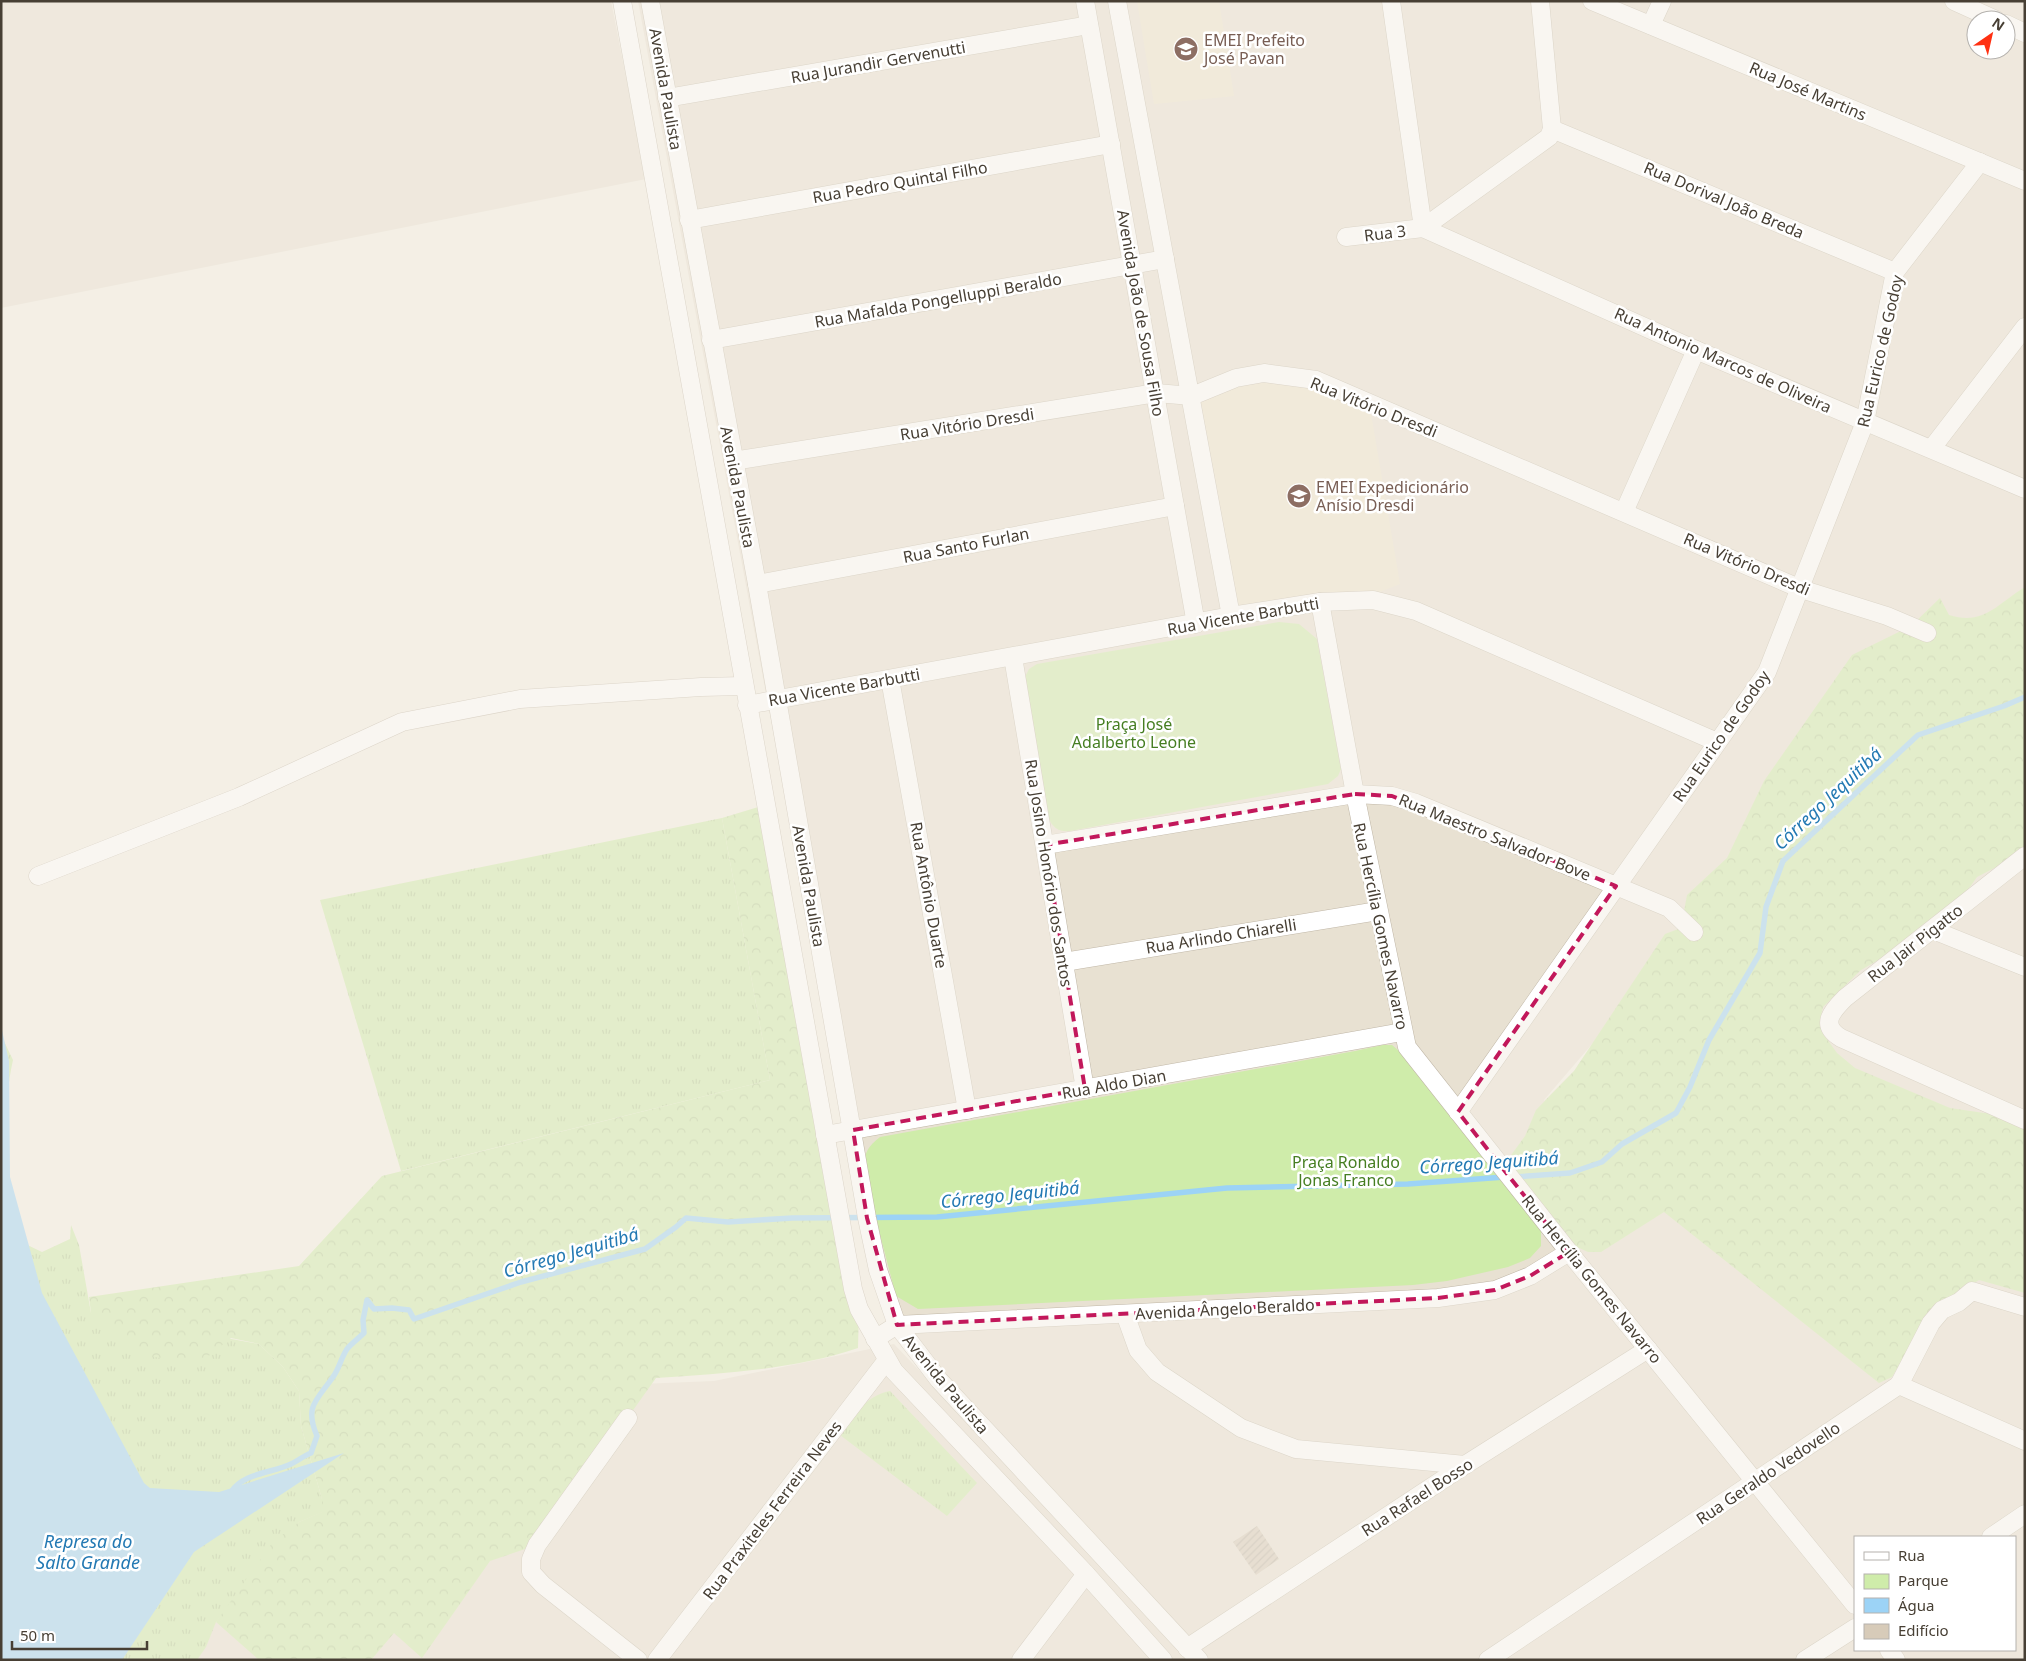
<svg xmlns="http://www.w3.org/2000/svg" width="2026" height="1661" font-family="'Noto Sans',sans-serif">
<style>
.residential{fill:#e8e1d2;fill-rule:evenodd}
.education{fill:#eee5cd}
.grass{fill:url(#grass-tufts)}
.forest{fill:url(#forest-crowns)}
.park{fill:#cfecaa}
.water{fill:#9cd3f6}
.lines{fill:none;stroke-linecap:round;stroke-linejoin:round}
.stream{stroke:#9cd3f6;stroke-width:5.5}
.building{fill:url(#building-hatch)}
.minor-casing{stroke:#c0b7a7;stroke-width:19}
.minor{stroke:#fff;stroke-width:18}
.marked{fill:none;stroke:#c2185b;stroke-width:4;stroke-dasharray:10 6;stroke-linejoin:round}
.labels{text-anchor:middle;stroke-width:5;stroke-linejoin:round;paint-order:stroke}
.education-label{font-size:16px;fill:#785e54;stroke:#fff;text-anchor:start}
.street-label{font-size:16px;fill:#473f34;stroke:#fff}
.park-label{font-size:16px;fill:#467e22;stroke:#fff}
.water-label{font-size:18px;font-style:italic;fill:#2379b3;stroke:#fff}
</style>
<defs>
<pattern id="grass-tufts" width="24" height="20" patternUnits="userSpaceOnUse" patternTransform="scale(1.25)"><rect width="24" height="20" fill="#cfecaa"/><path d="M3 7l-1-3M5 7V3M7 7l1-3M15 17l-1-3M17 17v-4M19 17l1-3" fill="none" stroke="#b3cb93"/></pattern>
<pattern id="forest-crowns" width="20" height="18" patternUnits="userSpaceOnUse" patternTransform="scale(1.25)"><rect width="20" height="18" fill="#cfecaa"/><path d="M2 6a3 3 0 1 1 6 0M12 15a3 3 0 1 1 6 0" fill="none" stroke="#b3cb93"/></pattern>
<pattern id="building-hatch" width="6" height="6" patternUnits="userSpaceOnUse" patternTransform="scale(1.25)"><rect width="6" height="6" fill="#d7cbb9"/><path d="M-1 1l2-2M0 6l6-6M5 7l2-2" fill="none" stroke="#baafa0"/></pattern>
</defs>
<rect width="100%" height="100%" fill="#f4efe5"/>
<g class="residential">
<polygon points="1,1 611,1 646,179 1,308"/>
<path d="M638,1H2025V1660H1199L897,1325L869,1226L763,678ZM1976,20H2006V50H1976ZM1949,628L1574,1071L1544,1101V1100ZM1855,1537H2015V1650H1855Z"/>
<polygon points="894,1344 1194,1660 115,1660 362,1463 640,1384 714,1381"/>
</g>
<g class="education">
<polygon points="1137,1 1219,1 1234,96 1154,104"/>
<polygon points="1263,377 1314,385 1370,408 1400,584 1372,595 1234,612 1194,399"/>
</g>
<g class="grass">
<polygon points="722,818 770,1080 401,1171 320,900"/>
<path d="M1,1035L13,1060C0,1117 7,1180 13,1238L42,1252L70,1239L71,1225L79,1245L91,1313L259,1344L283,1367L299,1391L301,1426L322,1499L323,1512L299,1522L216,1622L206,1647L197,1660H1Z"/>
<path d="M890,1391L977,1483L947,1516L840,1435C854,1415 865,1396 890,1391Z"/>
</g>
<g class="forest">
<path d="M2025,587V852L1977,877L1945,922L1861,970L1823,1007L1820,1021L1824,1035L1837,1053L1855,1068L1950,1108L1984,1113L2016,1109L2025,1119V1293L1979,1280L1933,1308L1892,1377L1879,1383L1664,1212L1601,1252H1588L1566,1242L1541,1219L1509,1158L1525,1136L1536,1110L1574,1071L1665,934L1681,928L1687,895L1727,858L1764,781L1852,655L1911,626L1940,598L1949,615C1984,626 1997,604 2025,587Z"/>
<path d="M765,805L859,1309L858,1348C793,1370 724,1373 656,1378L537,1545L490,1561L422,1658L394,1633L371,1660H259L216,1622L272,1543L299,1522L322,1512V1499L301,1426L299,1391L283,1367L259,1344L231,1338L200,1363L170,1360L141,1354L115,1335L91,1313L89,1297L299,1266L382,1176L770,1080L722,818Z"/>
</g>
<g class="park">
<path d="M1279,622L1299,624L1317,639L1341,769L1338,776L1328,784L1070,831C1058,832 1053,828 1048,817L1024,679L1029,669L1037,664Z"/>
<path d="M1383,1045H1392L1405,1056L1541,1225V1246L1530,1258L1508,1267L1447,1281L1413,1285L918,1309L896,1296L865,1177C863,1158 864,1149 880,1137L1355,1051Z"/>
</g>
<polygon class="water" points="1,1026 9,1061 10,1177 42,1293 144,1483 150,1488 219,1492 344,1453 194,1552 122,1660 1,1660"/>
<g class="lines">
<g class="stream">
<polyline points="1514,1177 1570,1173 1602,1162 1622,1144 1676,1113 1690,1087 1709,1040 1760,953 1766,907 1783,861 1918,735 2004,706 2025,697"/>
<path d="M231,1492C243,1473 272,1473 291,1464C298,1461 303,1456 311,1453L317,1436C304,1406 317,1400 333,1377C339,1369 341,1358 347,1349C352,1343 359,1338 364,1333L363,1320L367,1300L374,1309L392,1308L409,1310L414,1319L521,1282L645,1249L676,1227L686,1218L728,1222L792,1218L937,1217L1227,1188L1408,1184L1505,1177"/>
</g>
</g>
<polygon class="building" points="1257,1526 1279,1559 1256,1575 1233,1542"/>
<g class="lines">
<defs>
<g id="minor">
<polyline points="622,1 853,1289 859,1309 894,1371 1086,1574 1163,1660"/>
<polyline points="650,1 757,584 867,1218 878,1270 897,1325 939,1380 1199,1660"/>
<polyline points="1085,1 1196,624"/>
<polyline points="1117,1 1231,616"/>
<polyline points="1391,1 1423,228"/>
<polyline points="1592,1 2025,181"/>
<polyline points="1954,1 1996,20"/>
<polyline points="2006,24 2025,33"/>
<polyline points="1651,25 1662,1"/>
<polyline points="667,98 1089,25"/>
<polyline points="1552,129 1895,272"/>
<polyline points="689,220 1111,144"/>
<polyline points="1423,228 1696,350 2025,489"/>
<polyline points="1346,237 1423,228 1549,137 1552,129 1540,1"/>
<polyline points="711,340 1165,259"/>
<polyline points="1932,448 2025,327"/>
<polyline points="733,461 1156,393 1192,396 1236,378 1264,373 1316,380 1801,589 1887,616 1927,633"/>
<polyline points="1624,512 1696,350"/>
<polyline points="757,584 1175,506"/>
<polyline points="1320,602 1355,794 1407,1047 1569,1252 1855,1605"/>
<polyline points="1013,657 1085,1089"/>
<polyline points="890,679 967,1110"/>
<polyline points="747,705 1231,616 1320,602 1373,600 1416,611 1717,742"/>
<polyline points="1045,845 1355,794 1392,796 1416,803 1669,908 1694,932"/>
<path d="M2025,856L1845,998C1832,1011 1819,1025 1841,1038L2025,1120"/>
<polyline points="38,876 239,797 402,722 520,699 701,687 743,686"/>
<polyline points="1933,930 2025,967"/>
<polyline points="1064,962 1378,911"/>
<polyline points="1458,1112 1767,672 1865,422 1895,272 1980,162"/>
<polyline points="825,1135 1402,1032"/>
<polyline points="1125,1314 1138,1350 1157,1372 1241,1428 1296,1449 1465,1465"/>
<polyline points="875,1339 897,1325 1438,1298 1495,1290 1530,1276 1569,1252"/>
<polyline points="1899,1385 2025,1441"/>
<polyline points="628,1418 537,1545 531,1559 531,1572 543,1585 638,1660"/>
<polyline points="1991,1537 2025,1514"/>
<polyline points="1187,1648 1465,1465 1648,1349"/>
<polyline points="1889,1650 1896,1660"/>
<polyline points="657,1660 887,1360"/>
<polyline points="1021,1660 1086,1574"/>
<polyline points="1488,1660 1899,1385 1931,1323 1942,1310 1959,1302 1972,1291 2025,1307"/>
<polyline points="1805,1660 1855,1628"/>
</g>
</defs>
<use href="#minor" class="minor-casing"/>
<use href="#minor" class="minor"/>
</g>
<path d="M0 0H2026V1661H0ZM1355,794L1392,796L1616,886L1458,1112L1569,1252L1530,1276L1495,1290L1438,1298L897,1325L867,1218L853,1130L1085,1089L1045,845Z" fill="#f4efe5" fill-opacity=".55" fill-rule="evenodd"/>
<path class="marked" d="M1355,794L1392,796L1616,886L1458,1112L1569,1252L1530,1276L1495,1290L1438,1298L897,1325L867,1218L853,1130L1085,1089L1045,845Z"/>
<defs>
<symbol id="school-disc" viewBox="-11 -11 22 22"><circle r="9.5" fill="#8d6e63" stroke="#fff"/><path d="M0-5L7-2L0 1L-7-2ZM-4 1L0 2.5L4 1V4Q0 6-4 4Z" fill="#fff"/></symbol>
</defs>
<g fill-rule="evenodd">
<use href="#school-disc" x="1172" y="35" width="28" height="28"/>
<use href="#school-disc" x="1285" y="482" width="28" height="28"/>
</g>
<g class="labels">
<g class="education-label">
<text x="1204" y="46">EMEI Prefeito<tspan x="1204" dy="18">José Pavan</tspan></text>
<text x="1316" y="493">EMEI Expedicionário<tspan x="1316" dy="18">Anísio Dresdi</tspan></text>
</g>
<g class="street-label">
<text transform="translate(878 62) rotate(-10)" y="6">Rua Jurandir Gervenutti</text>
<text transform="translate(666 89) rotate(80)" y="6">Avenida Paulista</text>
<text transform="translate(1808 91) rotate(23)" y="6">Rua José Martins</text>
<text transform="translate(900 182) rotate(-10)" y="6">Rua Pedro Quintal Filho</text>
<text transform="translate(1724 200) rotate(23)" y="6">Rua Dorival João Breda</text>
<text transform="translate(1385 233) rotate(-7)" y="6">Rua 3</text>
<text transform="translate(938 300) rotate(-10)" y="6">Rua Mafalda Pongelluppi Beraldo</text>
<text transform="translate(1141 313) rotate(80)" y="6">Avenida João de Sousa Filho</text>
<text transform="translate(1880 351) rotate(-77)" y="6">Rua Eurico de Godoy</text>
<text transform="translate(1723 360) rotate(24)" y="6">Rua Antonio Marcos de Oliveira</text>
<text transform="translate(1374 407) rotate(22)" y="6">Rua Vitório Dresdi</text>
<text transform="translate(967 424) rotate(-9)" y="6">Rua Vitório Dresdi</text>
<text transform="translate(738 487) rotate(79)" y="6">Avenida Paulista</text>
<text transform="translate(966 545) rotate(-11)" y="6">Rua Santo Furlan</text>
<text transform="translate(1747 564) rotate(23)" y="6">Rua Vitório Dresdi</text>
<text transform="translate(1243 616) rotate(-10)" y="6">Rua Vicente Barbutti</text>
<text transform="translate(844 687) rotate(-10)" y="6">Rua Vicente Barbutti</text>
<text transform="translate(1721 736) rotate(-55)" y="6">Rua Eurico de Godoy</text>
<text transform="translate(1495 837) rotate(22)" y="6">Rua Maestro Salvador Bove</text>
<text transform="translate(1049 873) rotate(81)" y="6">Rua Josino Honório dos Santos</text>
<text transform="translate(809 886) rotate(80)" y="6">Avenida Paulista</text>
<text transform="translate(929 895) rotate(80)" y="6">Rua Antônio Duarte</text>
<text transform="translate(1381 926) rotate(78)" y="6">Rua Hercília Gomes Navarro</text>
<text transform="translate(1221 936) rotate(-9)" y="6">Rua Arlindo Chiarelli</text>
<text transform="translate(1915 943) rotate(-38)" y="6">Rua Jair Pigatto</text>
<text transform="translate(1114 1084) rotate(-10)" y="6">Rua Aldo Dian</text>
<text transform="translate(1592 1279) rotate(51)" y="6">Rua Hercília Gomes Navarro</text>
<text transform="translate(1225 1309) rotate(-3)" y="6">Avenida Ângelo Beraldo</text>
<text transform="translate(946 1384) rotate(50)" y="6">Avenida Paulista</text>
<text transform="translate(1768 1473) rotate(-34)" y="6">Rua Geraldo Vedovello</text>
<text transform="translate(1417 1497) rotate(-33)" y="6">Rua Rafael Bosso</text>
<text transform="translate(772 1510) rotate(-53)" y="6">Rua Praxiteles Ferreira Neves</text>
</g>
<g class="park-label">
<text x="1134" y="730">Praça José<tspan x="1134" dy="18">Adalberto Leone</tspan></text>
<text x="1346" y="1168">Praça Ronaldo<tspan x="1346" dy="18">Jonas Franco</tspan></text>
</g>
<g class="water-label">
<text transform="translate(1828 799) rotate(-43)" y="6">Córrego Jequitibá</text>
<text transform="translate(1489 1163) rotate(-4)" y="6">Córrego Jequitibá</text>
<text transform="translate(1010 1195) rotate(-6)" y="6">Córrego Jequitibá</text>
<text transform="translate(571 1253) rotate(-16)" y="6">Córrego Jequitibá</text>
<text x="88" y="1548">Represa do<tspan x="88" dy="21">Salto Grande</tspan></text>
</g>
</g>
<rect width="2026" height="1661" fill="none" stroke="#473f34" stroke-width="5"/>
<rect x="1854" y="1536" width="162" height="115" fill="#ffffff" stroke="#b5b2ae"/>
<rect x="1864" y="1552" width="25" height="8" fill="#ffffff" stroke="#b5b2ae"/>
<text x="1898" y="1561" font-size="15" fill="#473f34">Rua</text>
<rect x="1864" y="1574" width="25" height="15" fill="#cfecaa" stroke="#b5b2ae"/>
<text x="1898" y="1586" font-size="15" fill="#473f34">Parque</text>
<rect x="1864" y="1598" width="25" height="15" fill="#9cd3f6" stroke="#b5b2ae"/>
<text x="1898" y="1611" font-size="15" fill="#473f34">Água</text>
<rect x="1864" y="1624" width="25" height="15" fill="#d7cbb9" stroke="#b5b2ae"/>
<text x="1898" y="1636" font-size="15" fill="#473f34">Edifício</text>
<g transform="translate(1991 35) rotate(34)"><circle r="24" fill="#ffffff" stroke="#b5b2ae"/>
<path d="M0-4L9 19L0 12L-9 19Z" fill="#ff3011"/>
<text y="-8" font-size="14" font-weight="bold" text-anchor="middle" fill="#473f34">N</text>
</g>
<path d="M12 1641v8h135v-8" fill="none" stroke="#473f34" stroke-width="2.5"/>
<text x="20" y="1641" font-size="15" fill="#473f34" stroke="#ffffff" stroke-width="4" paint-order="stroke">50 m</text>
</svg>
